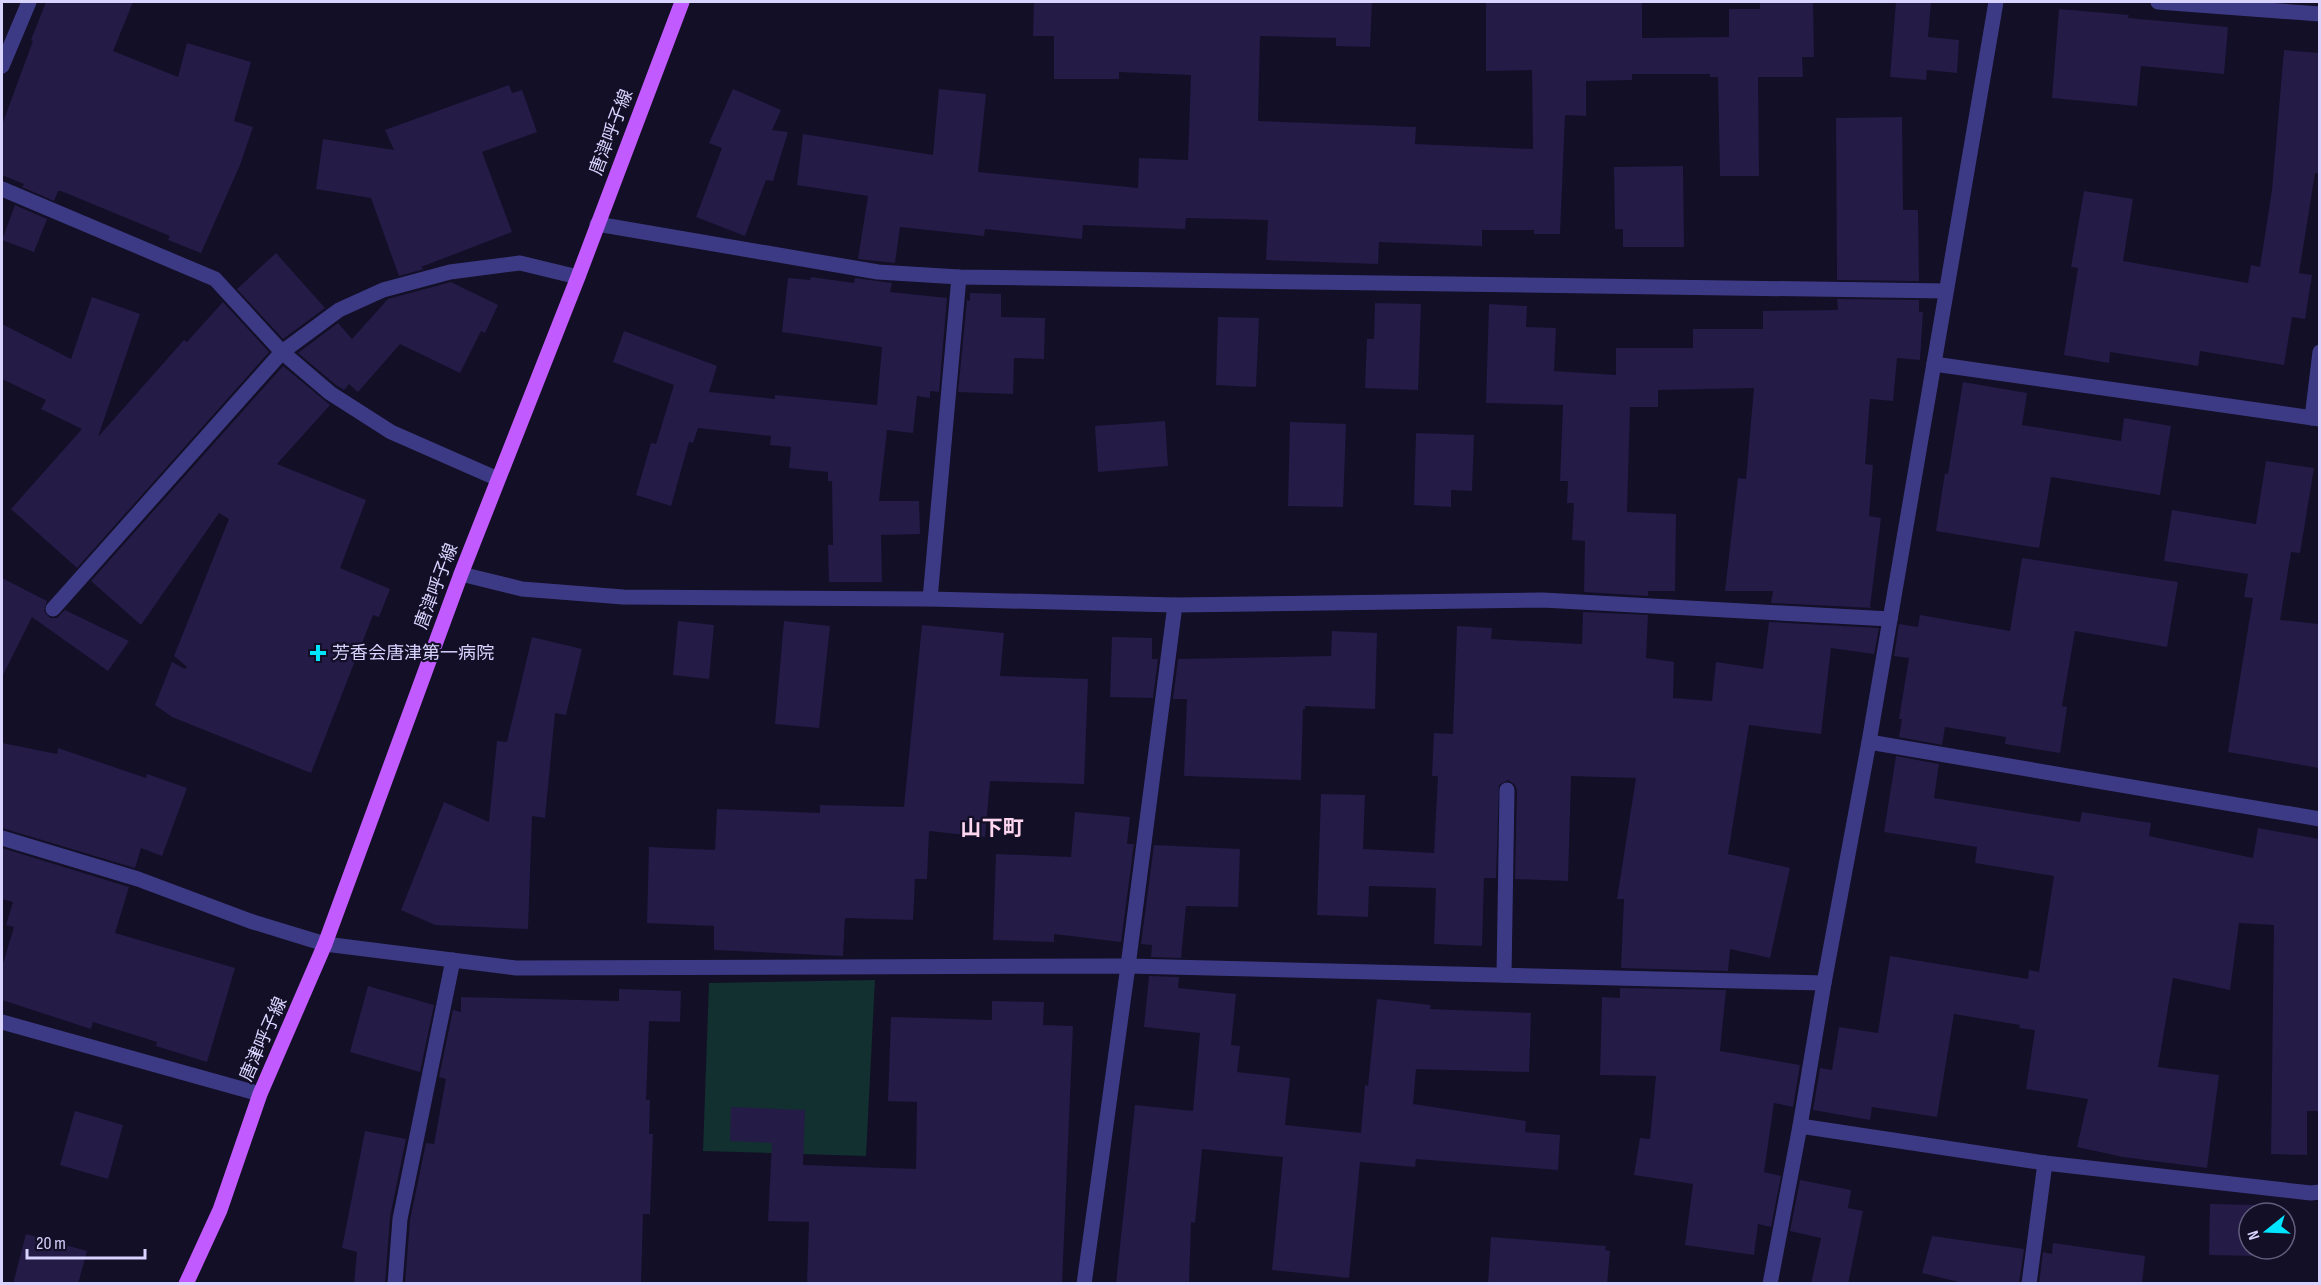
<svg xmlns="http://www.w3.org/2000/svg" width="2321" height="1285" font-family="'Sofia Sans Condensed','Noto Sans JP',sans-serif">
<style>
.green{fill:#12302f}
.building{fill:#241b47}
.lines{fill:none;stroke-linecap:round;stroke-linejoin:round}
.service{stroke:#3d3a85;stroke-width:15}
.minor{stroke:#3d3a85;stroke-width:15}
.primary{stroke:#c25bff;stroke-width:15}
.poi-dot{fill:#00e5ff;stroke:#130f26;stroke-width:2}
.labels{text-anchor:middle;stroke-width:4.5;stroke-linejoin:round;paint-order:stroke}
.street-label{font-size:18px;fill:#d9d4ff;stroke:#130f26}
.poi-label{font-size:18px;fill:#d9d4ff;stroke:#130f26;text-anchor:start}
.quarter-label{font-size:21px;font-weight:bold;fill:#ffd6f0;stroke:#130f26}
</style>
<rect width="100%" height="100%" fill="#130f26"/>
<polygon class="green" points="875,980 866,1156 703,1151 709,983"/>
<g class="building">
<polygon points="46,2 133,2 113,51 178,77 187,43 251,62 234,121 253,127 240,165 201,253 168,240 170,236 61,191 58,191 54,201 22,187 24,184 2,175 2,125 33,41 31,40"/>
<polygon points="1034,2 1372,2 1370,47 1336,46 1336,38 1260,36 1258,121 1416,127 1415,144 1533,149 1532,70 1486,71 1486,2 1642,2 1642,38 1729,37 1729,9 1760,9 1760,2 1813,2 1814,57 1802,57 1803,77 1758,77 1759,176 1720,176 1718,77 1710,77 1710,74 1632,74 1632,80 1586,81 1586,116 1565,115 1560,234 1534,234 1534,230 1482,230 1482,246 1379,242 1378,264 1266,260 1268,220 1186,218 1185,229 1083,225 1082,239 985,229 984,236 900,227 895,263 858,259 868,196 797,185 803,134 933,155 939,89 986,94 978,172 1138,188 1139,158 1188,160 1191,75 1119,72 1119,79 1054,79 1054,36 1033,36"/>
<polygon points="1896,2 1931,2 1928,37 1959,40 1957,73 1927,70 1926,80 1890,77"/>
<polygon points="2059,9 2129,15 2128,18 2228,27 2224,74 2141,66 2137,106 2052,98"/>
<polygon points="2284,50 2319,53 2319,173 2315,173 2299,273 2312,275 2305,319 2292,317 2284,365 2200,351 2198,366 2110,352 2109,363 2064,355 2078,268 2071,267 2084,191 2133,199 2123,261 2248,283 2251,265 2260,267 2272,190"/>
<polygon points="509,85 512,93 522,90 537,132 482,152 512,232 421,267 424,269 399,276 371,198 316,189 323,139 394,150 385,130"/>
<polygon points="733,89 781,110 772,130 788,132 773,181 766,180 745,236 696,217 722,148 709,143"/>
<polygon points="1902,117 1903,210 1918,210 1919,281 1837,280 1836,118"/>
<polygon points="1683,166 1684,247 1623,247 1623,229 1615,229 1614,167"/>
<polygon points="15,205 47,219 34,252 2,240"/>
<polygon points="276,253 325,308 283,339 237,289"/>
<polygon points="811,277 854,283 855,278 892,283 890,292 947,298 939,392 930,391 930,398 917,396 913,433 887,430 879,501 919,501 920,534 881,535 882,582 829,582 828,545 833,545 832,481 828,481 828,472 789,468 791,447 770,445 771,436 698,428 693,443 689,442 671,506 636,495 651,443 656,444 674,385 613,362 624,331 717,366 709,392 775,399 775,395 877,405 882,347 782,332 788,278 810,280"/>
<polygon points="451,282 498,305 485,333 481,331 460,373 400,344 358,392 349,384 344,390 336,385 298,353 338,323 352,339 388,299"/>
<polygon points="970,293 1001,294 1001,317 1045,318 1044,359 1014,358 1013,394 958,392 967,300 970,301"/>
<polygon points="92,297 140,314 98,437 184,340 187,342 223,302 269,352 77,568 11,509 82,429 41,409 46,400 2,379 2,324 71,359"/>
<polygon points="1837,299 1919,300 1919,312 1923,312 1920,360 1897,358 1893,401 1870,399 1865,464 1873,465 1869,516 1881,518 1870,607 1873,608 1771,603 1773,591 1725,591 1738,478 1746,479 1754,388 1658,390 1658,407 1630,407 1627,512 1676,514 1675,591 1648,591 1648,596 1584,592 1585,541 1572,540 1574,503 1567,503 1568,481 1560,481 1563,405 1486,403 1489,304 1527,306 1526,327 1556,328 1554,371 1616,375 1616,348 1693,348 1693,329 1763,329 1763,311 1838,310"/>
<polygon points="1375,303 1421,304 1418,390 1365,388 1367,339 1374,339"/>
<polygon points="1218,317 1259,318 1256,387 1216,385"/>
<polygon points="283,366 330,405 277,464 366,500 340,568 390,589 379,617 373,615 311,773 172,717 155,705 172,662 185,669 187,667 174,656 229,519 219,513 141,625 91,581"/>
<polygon points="1963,382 2027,393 2022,425 2121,441 2124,418 2171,426 2160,495 2051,477 2039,548 1936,531 1945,473 1948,474"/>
<polygon points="1165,421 1168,466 1098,472 1095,426"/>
<polygon points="1290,422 1346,424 1343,507 1288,506"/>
<polygon points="1416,433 1474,435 1472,491 1451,490 1451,507 1414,505"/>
<polygon points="2266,461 2314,468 2300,553 2291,552 2280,620 2319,624 2319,768 2228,752 2253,598 2244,597 2248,574 2164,561 2172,510 2256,524"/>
<polygon points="2022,558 2178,582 2167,647 2075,631 2062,706 2067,707 2060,753 2005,744 2006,737 1945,727 1942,745 1899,737 1902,719 1899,719 1909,658 1894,656 1899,624 1918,627 1920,615 2010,631"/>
<polygon points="2,578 47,601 44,611 50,618 57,618 65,610 129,641 108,671 32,617 2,677"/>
<polygon points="1583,612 1648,615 1646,658 1674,662 1673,698 1712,701 1716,662 1763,669 1769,622 1879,628 1874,654 1831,648 1821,734 1749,725 1728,854 1790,868 1770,958 1730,949 1728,971 1621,968 1624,899 1617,899 1636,778 1571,776 1568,881 1515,879 1517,790 1515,785 1508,780 1499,785 1496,878 1484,878 1482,946 1434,944 1436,888 1369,886 1368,917 1317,915 1321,794 1365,795 1363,849 1434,853 1438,776 1432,776 1434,733 1453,734 1457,626 1492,628 1491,639 1582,644"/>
<polygon points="678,621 714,625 709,679 673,675"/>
<polygon points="784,621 830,626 819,728 775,724"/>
<polygon points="922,625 1004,633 1000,676 1088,679 1084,784 990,781 985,837 929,831 927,879 915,879 913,920 845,918 843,956 714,950 714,926 647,923 649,847 715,850 717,809 820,813 820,805 904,807"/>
<polygon points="1332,631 1377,633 1375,709 1305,706 1305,709 1303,709 1301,780 1184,776 1187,699 1173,699 1178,659 1331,656"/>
<polygon points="532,637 582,649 566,715 555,713 545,818 532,816 528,929 435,925 401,910 444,802 489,822 497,741 507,742"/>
<polygon points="1112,637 1152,638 1152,659 1158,659 1153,698 1110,697"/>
<polygon points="2,743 57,754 58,748 146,778 147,774 187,788 162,856 141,848 135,868 2,828"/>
<polygon points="1896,756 1939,764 1934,798 2080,822 2082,812 2151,823 2149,836 2253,858 2258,828 2319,839 2319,1111 2307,1111 2307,1155 2271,1154 2274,925 2239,923 2230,990 2173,978 2158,1067 2219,1075 2207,1168 2123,1157 2077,1147 2088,1099 2026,1089 2035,1030 2019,1028 2020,1025 1954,1014 1937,1117 1872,1107 1870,1120 1813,1110 1820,1068 1832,1070 1839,1027 1878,1033 1890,956 2028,979 2029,970 2039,972 2054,876 1975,863 1977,847 1884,832"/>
<polygon points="1075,812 1130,817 1127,844 1134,844 1121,942 1054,934 1054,942 993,940 996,854 1071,857"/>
<polygon points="1154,845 1240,849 1238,907 1186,906 1181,958 1151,957 1152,945 1141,944"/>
<polygon points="2,848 129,887 115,933 235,968 207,1062 156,1046 157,1042 93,1022 91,1029 2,1000 2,967 14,927 6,925 13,902 2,899"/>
<polygon points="1149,976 1179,977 1178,988 1236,994 1231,1045 1240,1046 1237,1072 1290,1078 1285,1125 1361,1133 1365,1085 1368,1086 1377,999 1431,1005 1430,1009 1531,1013 1529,1072 1416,1069 1413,1104 1526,1121 1525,1132 1560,1135 1558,1170 1416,1159 1415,1167 1360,1162 1349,1278 1272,1270 1283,1157 1202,1149 1195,1223 1191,1222 1189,1284 1116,1284 1135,1105 1193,1111 1200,1033 1144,1027"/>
<polygon points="368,986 434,1005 420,1072 350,1052"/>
<polygon points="1620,988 1726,990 1720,1051 1800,1065 1793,1107 1774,1103 1764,1172 1781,1176 1771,1227 1758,1224 1754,1255 1685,1245 1693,1184 1634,1175 1640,1138 1650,1139 1656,1076 1600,1075 1602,997 1620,998"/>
<polygon points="619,989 681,991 680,1022 649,1021 646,1100 650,1100 649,1134 653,1134 650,1214 643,1214 641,1284 405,1284 410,1220 426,1143 434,1144 446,1079 439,1077 453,1010 461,1012 461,997 619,1001"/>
<polygon points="992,1001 1044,1002 1043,1025 1073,1026 1062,1284 807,1284 809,1222 768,1221 772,1143 730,1141 731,1107 805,1110 803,1165 916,1169 917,1102 888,1101 891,1017 992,1020"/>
<polygon points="75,1111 123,1125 108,1179 60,1165"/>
<polygon points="365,1131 406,1139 390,1217 385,1284 354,1284 357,1252 342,1248"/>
<polygon points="1800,1180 1851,1190 1848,1208 1863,1211 1848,1284 1811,1284 1821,1238 1790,1231"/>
<polygon points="2210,1204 2258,1205 2258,1213 2249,1213 2249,1249 2257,1249 2257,1256 2209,1255"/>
<polygon points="26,1234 87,1251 78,1284 13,1284"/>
<polygon points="1932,1236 2024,1249 2019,1284 1967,1284 1922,1273"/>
<polygon points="1491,1237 1606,1246 1605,1250 1610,1251 1607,1284 1488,1284"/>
<polygon points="2053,1243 2145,1256 2142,1284 2039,1284 2043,1252 2052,1254"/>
</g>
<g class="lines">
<g class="service">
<polyline points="2,189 215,279 282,352 330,393 391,432 498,479"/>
<polyline points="2312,418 2320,352"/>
<polyline points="930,599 959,277"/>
<polyline points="2,838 138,879 250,921 325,944"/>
<polyline points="1504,975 1507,790"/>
<polyline points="395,1284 400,1219 453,960"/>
<polyline points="1084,1284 1128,966"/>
<polyline points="2029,1284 2045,1163"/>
</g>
<g class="minor">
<polyline points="2158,2 2320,14"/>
<polyline points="2,66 29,2"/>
<polyline points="597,224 878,272 959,277 1946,291"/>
<polyline points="1934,364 2320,419"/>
<polyline points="461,574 522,589 623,597 930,599 1175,605 1543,600 1890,619"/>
<polyline points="53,609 282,352 339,310 383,290 450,272 520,263 578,277"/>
<polyline points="1869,742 2320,819"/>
<polyline points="325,944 516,968 1128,966 1824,983"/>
<polyline points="1128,966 1175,605"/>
<polyline points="2,1022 260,1094"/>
<polyline points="1800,1126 2045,1163 2311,1193 2320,1192"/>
<polyline points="1770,1284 1800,1126 1824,983 1869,742 1996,2"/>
</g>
<polyline class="primary" points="186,1284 220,1210 260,1094 325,944 461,574 578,277 682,2"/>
</g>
<path class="poi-dot" d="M315 644h6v6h6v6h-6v6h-6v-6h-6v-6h6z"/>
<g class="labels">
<g class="street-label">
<text transform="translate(611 132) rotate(-69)" y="6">唐津呼子線</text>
<text transform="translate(436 586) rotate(-69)" y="6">唐津呼子線</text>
<text transform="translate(263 1039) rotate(-66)" y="6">唐津呼子線</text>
</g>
<g class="poi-label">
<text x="332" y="659">芳香会唐津第一病院</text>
</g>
<g class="quarter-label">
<text x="992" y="835">山下町</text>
</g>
</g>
<rect width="2321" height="1285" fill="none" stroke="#d9d4ff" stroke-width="6"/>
<g transform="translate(2267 1231) rotate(252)"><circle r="28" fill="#130f26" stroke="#625e7d" stroke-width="1.5"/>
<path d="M0-4.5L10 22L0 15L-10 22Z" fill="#00e5ff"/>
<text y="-9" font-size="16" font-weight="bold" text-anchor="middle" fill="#d9d4ff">N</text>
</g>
<path d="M27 1249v9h118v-9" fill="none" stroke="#d9d4ff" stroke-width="3"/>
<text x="36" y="1249" font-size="18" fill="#d9d4ff" stroke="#130f26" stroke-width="4.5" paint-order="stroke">20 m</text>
</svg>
